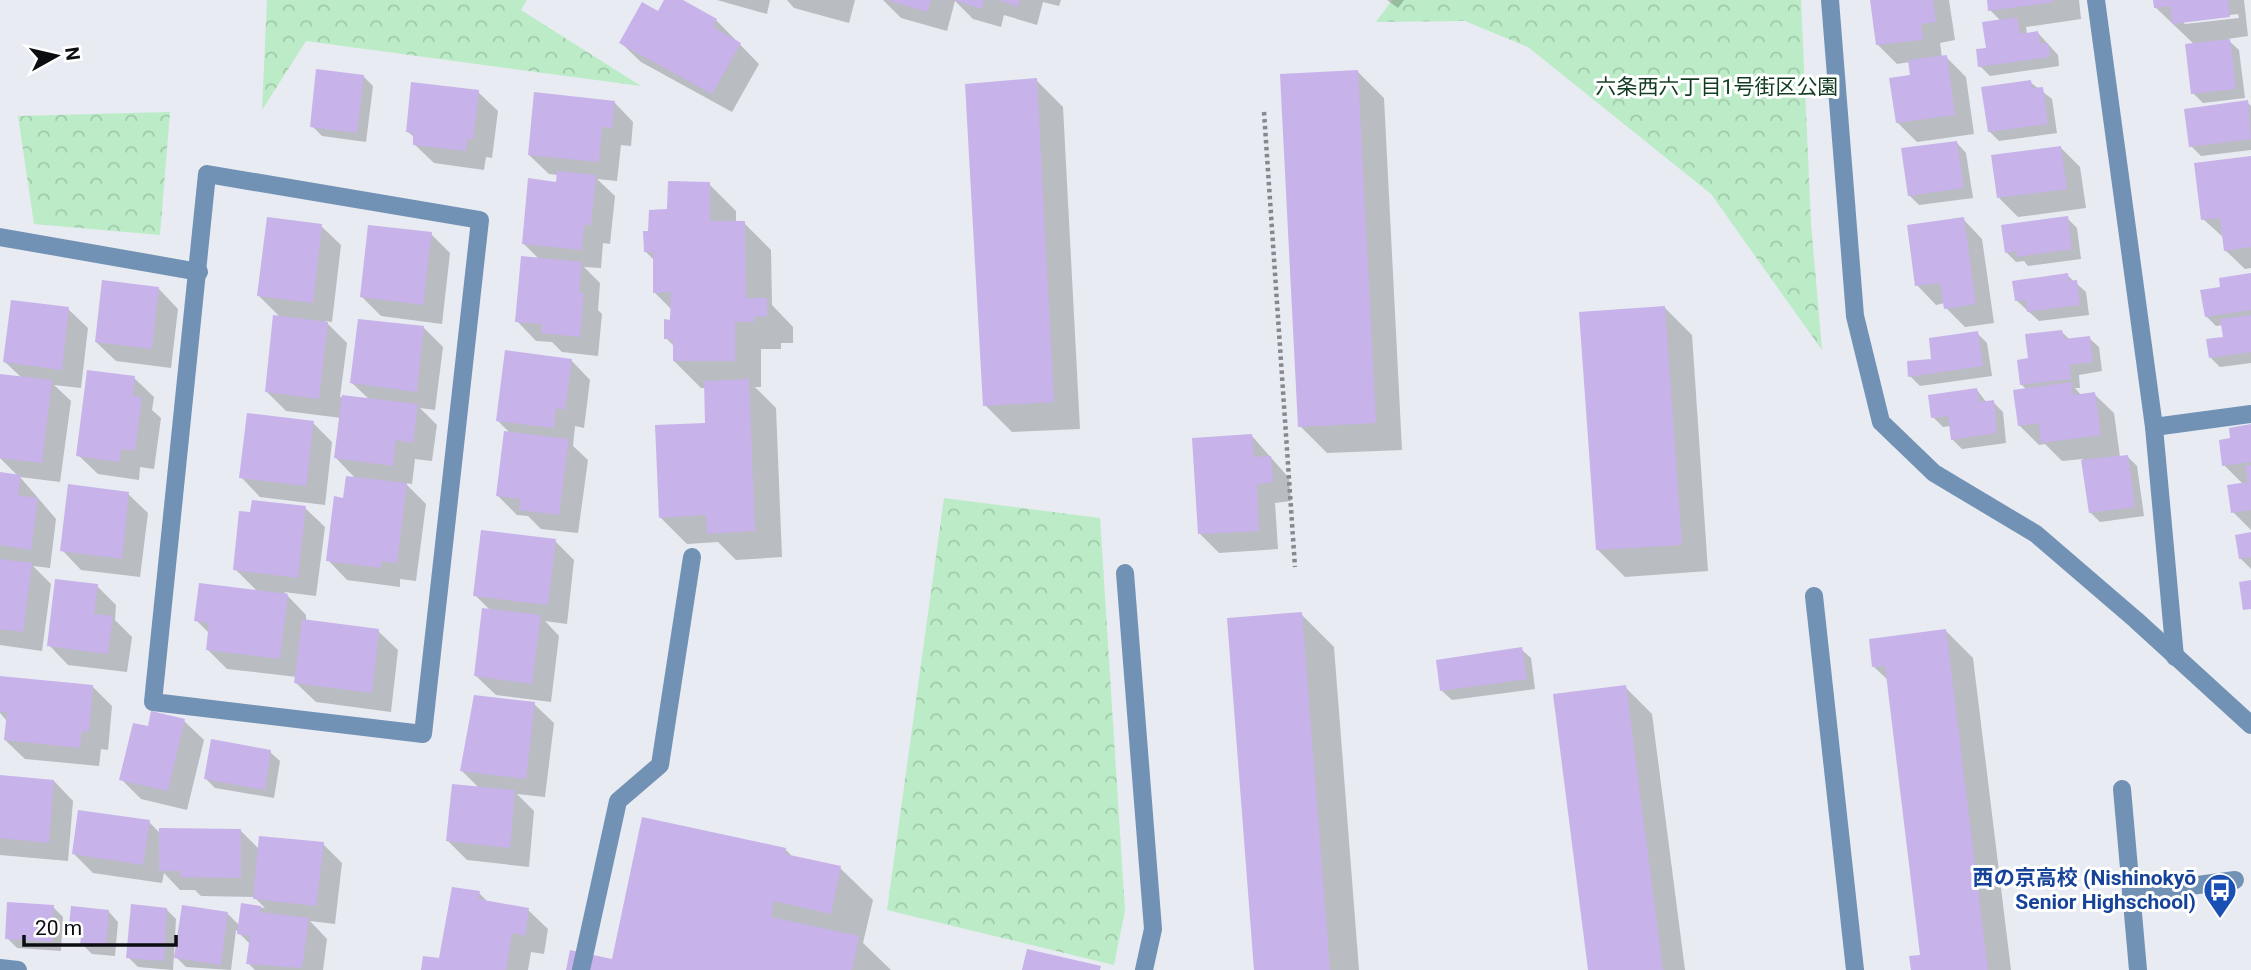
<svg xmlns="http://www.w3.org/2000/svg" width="2251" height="970" font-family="Roboto,'Noto Sans JP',sans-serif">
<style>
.park{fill:url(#park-crowns)}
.shadow{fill:#0003;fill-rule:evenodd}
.building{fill:#c7b2ea}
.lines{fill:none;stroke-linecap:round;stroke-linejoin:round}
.path{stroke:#86888e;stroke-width:4.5;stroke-dasharray:3.5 3.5;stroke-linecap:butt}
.lane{stroke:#7292b5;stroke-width:18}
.street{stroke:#7292b5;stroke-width:18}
.labels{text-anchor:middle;stroke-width:6;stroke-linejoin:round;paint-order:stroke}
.park-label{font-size:21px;fill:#123c21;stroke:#fff}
.transit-label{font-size:21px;font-weight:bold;fill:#164399;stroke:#fff;text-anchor:end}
</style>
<defs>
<pattern id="park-crowns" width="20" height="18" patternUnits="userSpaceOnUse" patternTransform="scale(1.75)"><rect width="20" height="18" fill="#bbecc7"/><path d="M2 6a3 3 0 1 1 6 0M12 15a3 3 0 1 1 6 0" fill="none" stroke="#a0c9aa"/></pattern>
</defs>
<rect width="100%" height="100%" fill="#e8ebf2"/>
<g class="park">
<polygon points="267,0 527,0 521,10 641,86 306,41 262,110"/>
<polygon points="1392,0 1801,0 1811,223 1822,350 1711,194 1528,47 1465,21 1376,22"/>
<polygon points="170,112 160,235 34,224 18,116"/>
<polygon points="944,498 1100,518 1125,911 1114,965 887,910"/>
</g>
<g class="shadow">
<polygon points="666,0 680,0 716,20 759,64 732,112 641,62 621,43 658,14"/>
<polygon points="717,0 770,0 767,14"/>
<polygon points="787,0 855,0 849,23 794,8"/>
<polygon points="883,0 1061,0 1059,6 1043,2 1037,25 1004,15 1001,27 973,19 955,1 947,31 901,18"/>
<polygon points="1387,0 1404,0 1398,8"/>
<polygon points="1872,0 1949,0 1955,40 1940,43 1942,58 1946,57 1966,77 1974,134 1917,142 1897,122 1912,77 1910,62 1897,64 1878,45"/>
<polygon points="1989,0 2079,0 2081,19 2026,27 2027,34 2038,33 2058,55 2059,66 1990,76 1980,66 2001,21 1990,10"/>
<path d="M2154,0H2244L2248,36L2227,39L2239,50L2245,98L2203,103L2193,93L2195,45L2155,7ZM2238,14L2239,18L2185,24L2182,21Z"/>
<polygon points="1357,71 1384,98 1402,450 1327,453 1300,426"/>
<polygon points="363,76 373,86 366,142 322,136 312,126"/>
<polygon points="1036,80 1063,107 1080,429 1012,432 985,405"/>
<polygon points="2030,82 2052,99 2057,133 1999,141 1989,131"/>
<polygon points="478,92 498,111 492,158 486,157 484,170 434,163 414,144 415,138 407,131"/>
<polygon points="614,102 633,122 631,146 621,145 617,181 597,179 615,196 610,244 603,243 601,268 584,267 600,283 598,310 602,314 598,356 562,352 552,342 536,341 517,321 540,260 524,244 558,184 558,175 549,174 529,155"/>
<polygon points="2247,102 2251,106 2251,150 2201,156 2191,146"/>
<polygon points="1957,143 1966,153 1973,198 1919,205 1909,195"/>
<polygon points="2061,148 2080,167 2086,208 2018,217 1999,198"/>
<polygon points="2251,158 2251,268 2245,269 2225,250 2224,238 2203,219"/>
<polygon points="709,184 736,211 736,223 744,223 771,250 772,305 793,327 793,343 781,343 781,349 761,349 761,387 755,387 776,408 782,557 736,560 718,542 687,544 660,517 707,425 706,388 701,388 674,361 675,347 666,338 672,310 654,292 655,261 645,251 650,232 669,211"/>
<polygon points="2067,218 2077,228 2081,259 2028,266 2024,261 2016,262 2006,252"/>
<polygon points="1963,219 1982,239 1994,323 1965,327 1946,308 1945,303 1936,305 1917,285"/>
<polygon points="321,226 341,245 332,322 325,321 347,343 340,397 370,400 352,383 424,328 443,347 435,410 420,408 437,425 432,461 415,459 412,484 405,483 426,504 416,581 400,579 400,587 347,580 328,560 345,500 356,479 336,458 341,418 286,411 266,391 281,318 259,296"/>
<polygon points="431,234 450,253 442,324 381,316 362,297"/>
<polygon points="2067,275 2086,292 2089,315 2039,321 2016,300"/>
<polygon points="2251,275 2251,363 2220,367 2211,358 2225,338 2223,325 2216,326 2206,316"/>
<polygon points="159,289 178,309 171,368 116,361 96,342"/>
<polygon points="1665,308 1692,335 1708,571 1625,577 1598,550"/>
<polygon points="68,309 88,328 81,388 54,385 71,401 60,482 20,477 56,519 50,568 33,566 51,584 42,651 0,645 0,474 18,476 0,458 0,376 22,378 5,362"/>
<polygon points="2062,332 2070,340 2089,338 2099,347 2102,371 2079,375 2080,388 2075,388 2082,396 2094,394 2114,413 2120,457 2127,456 2137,466 2144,516 2100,522 2090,512 2083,459 2062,461 2045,444 2039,445 2019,425 2027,390 2021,384 2030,360"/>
<polygon points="1977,333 1987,343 1992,376 1920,386 1910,376"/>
<polygon points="571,360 590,380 584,428 575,426 573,446 588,460 578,533 541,529 528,516 517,515 498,496 510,433 498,421"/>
<polygon points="134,378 154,397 152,410 161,418 154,469 140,467 139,480 98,474 78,455"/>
<polygon points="1977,390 1987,403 1993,402 2003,412 2006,443 1962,449 1952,439 1951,426 1943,427 1933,417"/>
<polygon points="313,423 332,442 325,505 260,497 241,477"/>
<polygon points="2251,426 2251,530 2233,512 2243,484 2224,465 2232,439"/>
<polygon points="1252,436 1289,478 1291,501 1275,503 1278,549 1219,553 1200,534"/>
<polygon points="128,494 148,513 140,577 81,570 62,550"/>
<polygon points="305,508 325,527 316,596 284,592 306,615 306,622 378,631 398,650 391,712 316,702 296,683 297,677 227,669 208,650 210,634 196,620 258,592 235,569"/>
<polygon points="2251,534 2251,569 2240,558"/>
<polygon points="555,541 574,560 567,624 545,621 559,636 551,702 496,695 476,676 490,610 475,595"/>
<polygon points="97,586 116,605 115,620 132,637 127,672 68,665 49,645"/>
<polygon points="1301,614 1334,647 1359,970 1256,970"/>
<polygon points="1946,631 1973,658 2011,970 1912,970 1922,956 1889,681 1874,667"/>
<polygon points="1521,649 1531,658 1535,689 1452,700 1442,691"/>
<polygon points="0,677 92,686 112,706 108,750 101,749 99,766 25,759 5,740 7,721 0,713"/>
<polygon points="1625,687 1652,714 1685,970 1590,970"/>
<polygon points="534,704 554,723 545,797 517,794 534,811 529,867 467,860 447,840 479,788 462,771"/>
<polygon points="184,721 204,740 187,810 141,799 121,779 149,729"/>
<polygon points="270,752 280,761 274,798 215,788 206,779"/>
<polygon points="0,777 54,781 73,801 68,861 0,855"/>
<polygon points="149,822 161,834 241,831 260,850 323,844 342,863 335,924 310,921 327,939 323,970 255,970 248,963 250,944 236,930 231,970 186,967 174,955 173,970 138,967 128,957 166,909 176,919 174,954 177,954 228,914 240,926 242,905 265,908 254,897 201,896 195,890 180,890 164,873 162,883 93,873 74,854"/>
<polygon points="785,849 794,858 840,868 873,900 863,943 891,970 567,970 611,960"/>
<polygon points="479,893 489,903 528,910 548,929 544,954 531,952 528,970 423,970 440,960"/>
<polygon points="53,907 63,917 61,951 17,948 7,938"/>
<polygon points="109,912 118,922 115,956 92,954 82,944 83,936 71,926"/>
</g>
<g class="building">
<polygon points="664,0 683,0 717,19 713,27 741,43 712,94 619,43 642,2 658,11"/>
<polygon points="887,0 931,0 927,12"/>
<polygon points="953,0 984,0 982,9"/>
<polygon points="998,0 1020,0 1018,7"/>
<polygon points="1870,0 1933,0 1936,22 1921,24 1923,40 1876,45"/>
<polygon points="1987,0 2053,0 2053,2 1988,11"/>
<polygon points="2153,0 2228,0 2230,17 2172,24 2170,6 2154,8"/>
<polygon points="2017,17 2020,34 2038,31 2040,44 2048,43 2050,57 1978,67 1976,49 1986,48 1982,22"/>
<polygon points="2230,39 2236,89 2191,94 2185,44"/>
<polygon points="1947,55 1955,115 1896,123 1889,78 1910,75 1908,60"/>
<polygon points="316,69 364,75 357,133 310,127"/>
<polygon points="1358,70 1376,423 1298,427 1280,74"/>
<polygon points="1037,78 1054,402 983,406 965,84"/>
<polygon points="2031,80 2032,88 2043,87 2048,124 1988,132 1981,87"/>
<polygon points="411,82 479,90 473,140 467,138 466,151 413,145 413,133 406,132"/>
<polygon points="534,92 615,101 612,128 602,127 599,162 528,155"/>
<polygon points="2248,100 2251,139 2189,147 2184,109"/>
<polygon points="1957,141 1964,188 1908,196 1901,148"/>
<polygon points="2061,146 2067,189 1997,198 1991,155"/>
<polygon points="2251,156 2251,247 2224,251 2220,218 2201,220 2194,163"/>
<polygon points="557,171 596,175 591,225 584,225 582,250 522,244 528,178 556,182"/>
<polygon points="668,181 710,182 710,221 745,221 746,298 767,298 767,316 754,317 754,322 735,322 735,361 673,361 673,339 664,339 664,319 670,320 671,292 653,293 653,252 644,252 643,231 648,231 649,210 667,209"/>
<polygon points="2068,216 2072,249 2017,257 2016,251 2005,253 2001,225"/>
<polygon points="267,217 322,224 313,303 257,296"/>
<polygon points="1964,217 1976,304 1944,309 1940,283 1915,286 1907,225"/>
<polygon points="368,225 432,232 423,305 360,297"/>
<polygon points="521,256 582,262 579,293 584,293 580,337 541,333 542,324 515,322"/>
<polygon points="2068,273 2069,281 2077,280 2080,305 2027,312 2026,300 2015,301 2012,281"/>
<polygon points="2251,273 2251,310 2205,317 2200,290 2220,287 2219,278"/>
<polygon points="102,280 159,287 152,349 95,342"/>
<polygon points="11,300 69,307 62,370 3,362"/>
<polygon points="1665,306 1682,545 1596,550 1579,312"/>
<polygon points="273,315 328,322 319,399 265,392"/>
<polygon points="2251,315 2251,352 2209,358 2206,339 2223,337 2220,319"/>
<polygon points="358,319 424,326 417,392 350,383"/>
<polygon points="2062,330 2064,339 2090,336 2093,362 2070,365 2071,379 2020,385 2017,360 2028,358 2025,334"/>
<polygon points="1978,331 1983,366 1908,377 1907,361 1931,359 1929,338"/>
<polygon points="505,350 572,359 565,410 556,408 554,428 496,421"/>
<polygon points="87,370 135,376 133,396 142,397 135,450 121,449 120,462 76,456"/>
<polygon points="0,374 52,380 42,463 0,458"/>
<polygon points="749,379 755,531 707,534 706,515 659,518 655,425 705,423 704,381"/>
<polygon points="2071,382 2073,395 2095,392 2101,435 2041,443 2039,423 2018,426 2013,390"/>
<polygon points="1977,388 1979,402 1994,400 1997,433 1951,440 1948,416 1931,418 1928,395"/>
<polygon points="342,395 418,404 413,443 396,440 393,466 334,458"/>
<polygon points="247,413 314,421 306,486 239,478"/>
<polygon points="2251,424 2251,462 2222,466 2219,440 2230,438 2229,428"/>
<polygon points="504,431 569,439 559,515 519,510 520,499 496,496"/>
<polygon points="1252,434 1254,457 1271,456 1273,482 1257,484 1259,531 1198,534 1192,438"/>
<polygon points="2128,455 2135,507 2089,513 2081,460"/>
<polygon points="2251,465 2251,510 2231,513 2227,485 2248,482 2245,466"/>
<polygon points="0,472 21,475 18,495 38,498 31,550 0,545"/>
<polygon points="346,476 407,483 397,563 381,561 381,568 326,561 334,496 343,498"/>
<polygon points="68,484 129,492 122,559 60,551"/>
<polygon points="252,500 306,506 298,578 233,570 239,511 250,512"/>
<polygon points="481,530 556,539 548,605 473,596"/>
<polygon points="2251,532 2251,557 2239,559 2235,535"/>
<polygon points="0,559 32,563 23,632 0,629"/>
<polygon points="55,579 98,584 94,614 113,616 108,654 47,646"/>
<polygon points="2251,580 2251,609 2243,610 2239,582"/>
<polygon points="199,583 288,594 280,659 206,650 209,623 194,621"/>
<polygon points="482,608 541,615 532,684 474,676"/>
<polygon points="1302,612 1330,970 1254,970 1227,618"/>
<polygon points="302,619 379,629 372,693 294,683"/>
<polygon points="1946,629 1988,970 1911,970 1909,956 1920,955 1885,666 1872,667 1869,639"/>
<polygon points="1522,647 1527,679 1440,691 1436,660"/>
<polygon points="0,676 93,685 89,732 82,731 80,748 4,740 7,712 0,712"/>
<polygon points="1626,685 1663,970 1588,970 1553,694"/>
<polygon points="474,695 535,702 526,779 460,771"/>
<polygon points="151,711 185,719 168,791 119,780 133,723 148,726"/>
<polygon points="211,739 271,750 265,790 204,779"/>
<polygon points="0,775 54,780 49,843 0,838"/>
<polygon points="452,784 515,790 510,848 446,841"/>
<polygon points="78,810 150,820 143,865 72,854"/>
<polygon points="642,817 786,848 785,854 841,866 831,914 774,901 771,917 859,936 852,970 566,970 570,950 612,959"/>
<polygon points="159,828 241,829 241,878 180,877 180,871 159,871"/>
<polygon points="259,836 324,842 316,906 253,899"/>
<polygon points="452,887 480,891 478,899 529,908 525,936 512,933 506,970 421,970 423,956 439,958"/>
<polygon points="7,902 54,905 52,942 5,939"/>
<polygon points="241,903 261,906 260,912 309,918 302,968 246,964 250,936 237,934"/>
<polygon points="131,904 167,908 164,961 126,958"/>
<polygon points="182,905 228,912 221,965 174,958"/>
<polygon points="71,906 109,910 106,947 80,945 82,927 69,926"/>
<polygon points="1027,949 1101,966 1100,970 1022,970"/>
</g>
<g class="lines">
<polyline class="path" points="1264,112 1295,567"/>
<g class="lane">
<polyline points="2122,789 2138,970"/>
<polyline points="2131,894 2235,880"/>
<polyline points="581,970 618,801 660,765 692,557"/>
</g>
<g class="street">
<polyline points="1830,0 1855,316 1881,422 1934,473 2036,534 2136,620 2251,725"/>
<polyline points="2096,0 2154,427 2175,657"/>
<polygon points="207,174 480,220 423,734 153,702"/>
<polyline points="0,237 199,272"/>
<polyline points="2154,427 2251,414"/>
<polyline points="1125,573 1153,929 1144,970"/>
<polyline points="1814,596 1855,970"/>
<polyline points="0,968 18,970"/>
</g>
</g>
<defs>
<symbol id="bus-pin" viewBox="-11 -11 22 30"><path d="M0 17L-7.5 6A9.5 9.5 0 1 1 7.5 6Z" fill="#1a4fb4" stroke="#fff"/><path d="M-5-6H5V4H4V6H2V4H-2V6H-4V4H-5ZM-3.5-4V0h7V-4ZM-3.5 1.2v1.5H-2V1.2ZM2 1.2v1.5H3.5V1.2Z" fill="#fff"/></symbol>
</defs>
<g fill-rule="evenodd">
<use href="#bus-pin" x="2201" y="871" width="38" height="52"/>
</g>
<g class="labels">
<g class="park-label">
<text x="1717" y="94">六条西六丁目1号街区公園</text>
</g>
<g class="transit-label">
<text x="2196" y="885">西の京高校 (Nishinokyō<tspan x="2196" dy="24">Senior Highschool)</tspan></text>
</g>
</g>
<g transform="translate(56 56) rotate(82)" stroke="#ffffff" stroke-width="5" paint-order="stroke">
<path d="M0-5L12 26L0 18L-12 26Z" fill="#0c0d10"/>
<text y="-10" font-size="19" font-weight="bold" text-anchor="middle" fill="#0c0d10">N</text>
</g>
<path d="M24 935v10h152v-10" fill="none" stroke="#0c0d10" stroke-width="3.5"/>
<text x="35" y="935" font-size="21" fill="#0c0d10" stroke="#ffffff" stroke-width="5" paint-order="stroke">20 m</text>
</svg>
